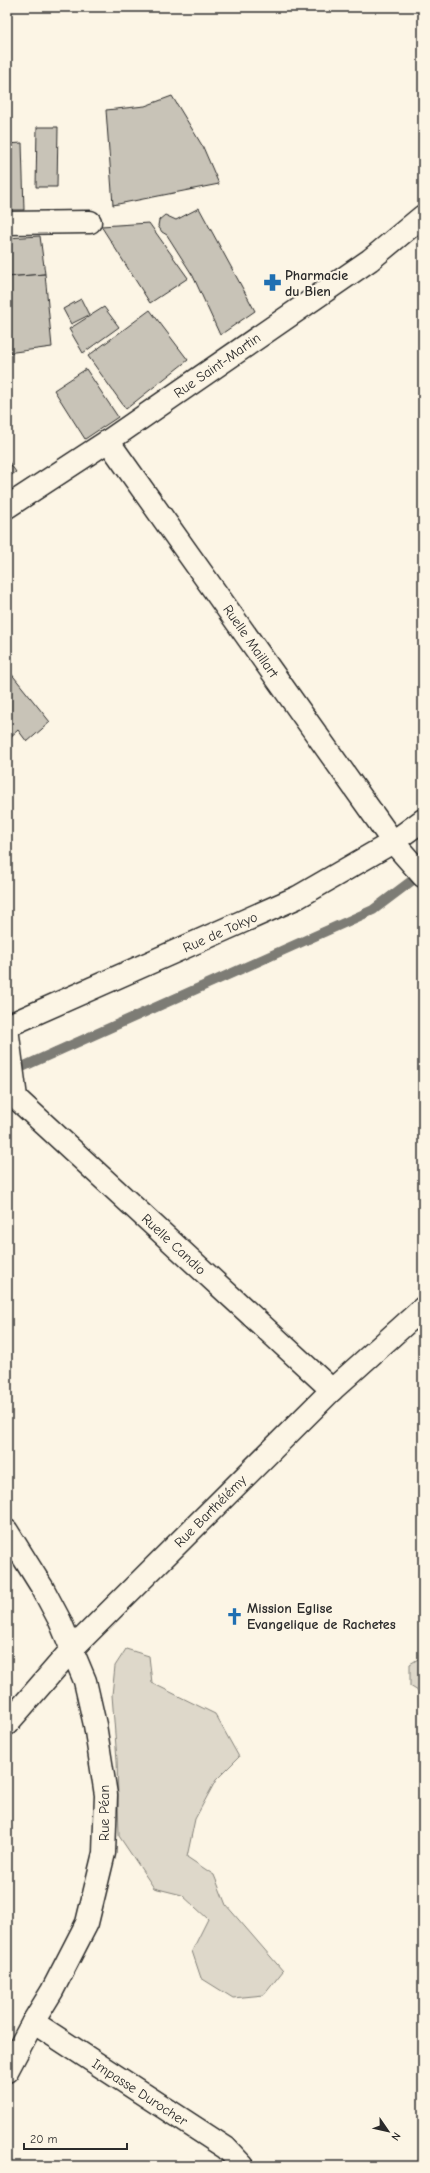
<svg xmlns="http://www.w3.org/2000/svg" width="430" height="2173" font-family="'Comic Neue',sans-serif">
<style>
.green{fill:#ded8ca;stroke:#84827a}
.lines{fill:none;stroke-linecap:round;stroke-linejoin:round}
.stream{stroke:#7d7b74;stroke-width:10}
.building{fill:#c8c3b7;stroke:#2b2b2b}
.street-casing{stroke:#2b2b2b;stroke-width:25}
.secondary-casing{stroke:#2b2b2b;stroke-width:25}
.street{stroke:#fcf5e5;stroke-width:22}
.secondary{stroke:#fcf5e5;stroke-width:22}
.labels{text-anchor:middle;stroke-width:4;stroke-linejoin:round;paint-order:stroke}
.poi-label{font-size:14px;font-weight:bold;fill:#2b2b2b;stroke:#fcf5e5;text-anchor:start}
.street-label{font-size:14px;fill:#2b2b2b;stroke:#fcf5e5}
</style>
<rect width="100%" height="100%" fill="#fcf5e5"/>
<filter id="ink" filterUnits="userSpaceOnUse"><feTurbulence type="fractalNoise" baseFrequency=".025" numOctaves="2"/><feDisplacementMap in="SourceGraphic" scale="8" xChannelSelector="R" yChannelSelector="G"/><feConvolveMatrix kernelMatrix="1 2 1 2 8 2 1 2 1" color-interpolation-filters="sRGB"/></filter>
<g filter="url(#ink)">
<g class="green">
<polygon points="126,1649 149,1656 152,1683 215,1714 239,1757 216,1780 195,1819 187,1857 214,1875 226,1905 283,1971 264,1995 233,1998 201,1978 192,1951 208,1919 182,1895 154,1888 119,1836 117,1760 112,1695 115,1666"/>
<polygon points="423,1656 423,1694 410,1686 410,1664"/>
</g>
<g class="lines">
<polyline class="stream" points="11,1072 373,910 422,873"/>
</g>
<g class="building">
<polygon points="172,96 203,147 219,184 113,205 106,110 145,106"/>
<polygon points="37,127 58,127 57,187 36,187"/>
<polygon points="22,143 24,210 7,210 7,144"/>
<polygon points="199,208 255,311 220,335 193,276 167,235 162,232 158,226 159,220 165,215 176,220"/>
<polygon points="149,223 188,278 150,303 101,226"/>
<polygon points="40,236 45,274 7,277 7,238"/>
<polygon points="45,274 52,347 7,353 7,277"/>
<polygon points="81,299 89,315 71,324 63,309"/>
<polygon points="104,307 119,327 83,353 69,329"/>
<polygon points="150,310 188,360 126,409 88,356"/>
<polygon points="86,369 118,417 85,439 54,390"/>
<polygon points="7,459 16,472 7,478"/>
<polygon points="7,672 10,672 50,722 27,742 18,730 7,740"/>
</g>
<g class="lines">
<defs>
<g id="street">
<polyline points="7,223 90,222"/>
<polyline points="108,441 393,842 423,876"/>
<polyline points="7,1026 298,897 393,842 423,820"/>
<polyline points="7,1028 16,1098"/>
<polyline points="16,1098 332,1390"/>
<polyline points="7,1724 72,1649 332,1390 423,1308"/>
<polyline points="33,2022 226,2148 243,2166"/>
</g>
<g id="secondary">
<polyline points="7,507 108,441 370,260 423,216"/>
<polyline points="7,1531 42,1587 60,1621 85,1681 95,1725 106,1795 104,1853 87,1923 52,1991 33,2022 7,2071"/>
</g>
</defs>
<use href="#street" class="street-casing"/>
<use href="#secondary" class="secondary-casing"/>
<use href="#street" class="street"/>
<use href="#secondary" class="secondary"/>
</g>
</g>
<defs>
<symbol id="pharmacy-bare" viewBox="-9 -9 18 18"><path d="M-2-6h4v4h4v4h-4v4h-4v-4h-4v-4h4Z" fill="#1f6fb2" stroke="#fcf5e5" stroke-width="2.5" paint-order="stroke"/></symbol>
<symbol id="church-bare" viewBox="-9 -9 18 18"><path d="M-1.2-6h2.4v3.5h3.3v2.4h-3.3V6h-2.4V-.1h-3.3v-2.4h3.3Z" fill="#1f6fb2" stroke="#fcf5e5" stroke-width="2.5" paint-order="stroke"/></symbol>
</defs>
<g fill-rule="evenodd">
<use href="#pharmacy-bare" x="260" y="270" width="25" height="25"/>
<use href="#church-bare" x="222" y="1604" width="25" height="25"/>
</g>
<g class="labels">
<g class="poi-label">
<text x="285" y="280">Pharmacie<tspan x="285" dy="16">du Bien</tspan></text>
<text x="247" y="1613">Mission Eglise<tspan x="247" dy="16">Evangelique de Rachetes</tspan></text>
</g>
<g class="street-label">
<text transform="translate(217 365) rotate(-35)" y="5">Rue Saint-Martin</text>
<text transform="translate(251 641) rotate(55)" y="5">Ruelle Maillart</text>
<text transform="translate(220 932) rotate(-24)" y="5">Rue de Tokyo</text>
<text transform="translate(174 1244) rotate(43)" y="5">Ruelle Candio</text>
<text transform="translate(210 1511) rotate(-45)" y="5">Rue Barthélémy</text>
<text transform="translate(104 1813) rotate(-90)" y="5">Rue Péan</text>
<text transform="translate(140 2092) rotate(33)" y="5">Impasse Durocher</text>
</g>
</g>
<rect width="430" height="2173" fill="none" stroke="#fcf5e5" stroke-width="24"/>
<rect x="12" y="12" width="406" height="2149" fill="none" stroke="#2b2b2b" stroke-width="1.5" filter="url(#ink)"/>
<g transform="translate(388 2131) rotate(124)" stroke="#fcf5e5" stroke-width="3" paint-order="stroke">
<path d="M0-3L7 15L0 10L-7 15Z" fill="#2b2b2b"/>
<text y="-6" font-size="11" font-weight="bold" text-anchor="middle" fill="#2b2b2b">N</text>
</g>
<path d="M24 2143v6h103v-6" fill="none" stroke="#2b2b2b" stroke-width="2"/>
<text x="30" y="2143" font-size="12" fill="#2b2b2b" stroke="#fcf5e5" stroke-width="3" paint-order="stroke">20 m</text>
</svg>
